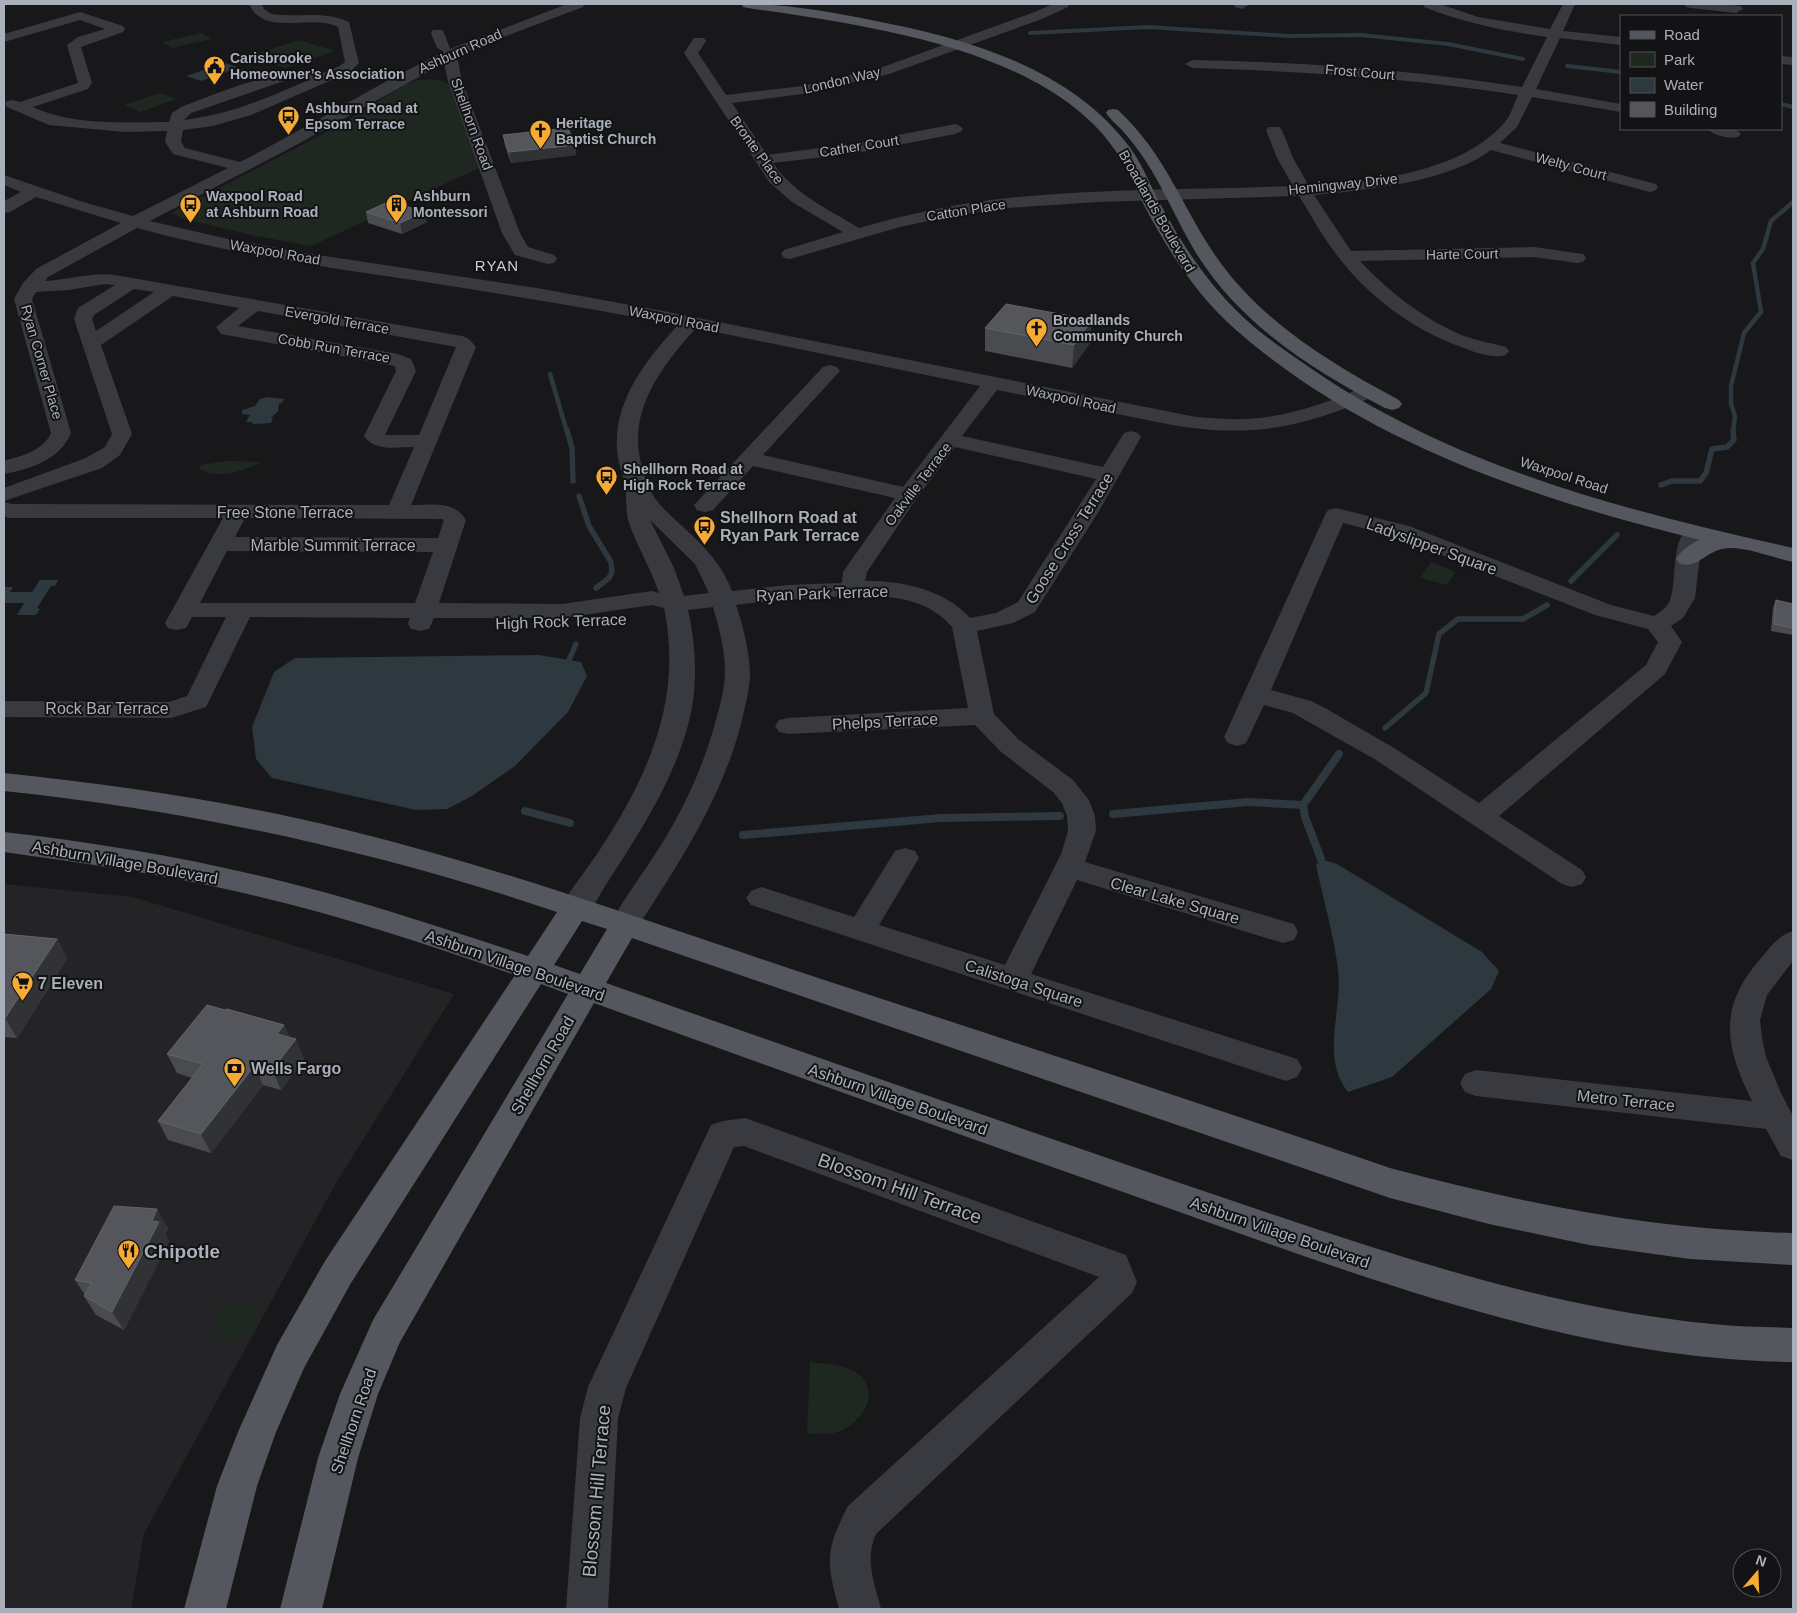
<svg xmlns="http://www.w3.org/2000/svg" width="1797" height="1613" font-family="Arial,sans-serif">
<style>
.built{fill:#242427}
.green{fill:#1f2820}
.water{fill:#2d383f}
.lines{fill:none;stroke-linecap:round;stroke-linejoin:round}
.stream-far3{stroke:#2d383f;stroke-width:4}
.stream-far2{stroke:#2d383f;stroke-width:4.5}
.stream-far1{stroke:#2d383f;stroke-width:5.5}
.stream{stroke:#2d383f;stroke-width:8}
.minor{fill:#393a3f;fill-rule:evenodd}
.major{fill:#55575e;fill-rule:evenodd}
.wall{fill:#494b4f}
.shaded-wall{fill:#313235}
.building{fill:#54565b;stroke:#61646a}
.labels{text-anchor:middle;stroke-width:4;stroke-linejoin:round;paint-order:stroke}
.far-street-label{font-size:14px;fill:#aab0ba;stroke:#131315}
.far-poi-label{font-size:14px;font-weight:bold;fill:#aab0ba;stroke:#131315;text-anchor:start}
.far-neighbourhood-label{font-size:15px;letter-spacing:1px;fill:#cbced6;stroke:#131315}
.street-label{font-size:16px;fill:#aab0ba;stroke:#131315}
.poi-label{font-size:16px;font-weight:bold;fill:#aab0ba;stroke:#131315;text-anchor:start}
.near-street-label{font-size:19px;fill:#aab0ba;stroke:#131315}
.near-poi-label{font-size:19px;font-weight:bold;fill:#aab0ba;stroke:#131315;text-anchor:start}
</style>
<rect width="100%" height="100%" fill="#18181a"/>
<polygon class="built" points="4,884 133,897 454,994 336,1183 144,1534 131,1609 4,1609"/>
<g class="green">
<polygon points="201,33 211,39 172,48 162,42"/>
<polygon points="299,40 335,51 285,68 249,56"/>
<path d="M419,80C430,80 444,78 452,87L480,166L479,168L311,246L256,236L184,219L171,213L342,124L404,85Z"/>
<polygon points="160,93 176,99 140,112 124,105"/>
<path d="M225,461L262,462C241,471 221,480 199,469L201,465Z"/>
<polygon points="1431,562 1455,572 1447,585 1420,578"/>
<polygon points="261,1301 250,1340 208,1340 220,1302"/>
<path d="M810,1362C825,1364 848,1364 859,1375C883,1396 858,1427 834,1433C826,1434 816,1433 807,1434Z"/>
</g>
<g class="water">
<polygon points="225,63 245,70 234,73 229,71 201,81 186,76"/>
<polygon points="268,397 284,399 282,403 279,403 278,411 271,418 273,418 271,423 252,424 253,422 246,422 250,415 242,414 242,410 255,406 260,399"/>
<polygon points="40,580 58,580 55,586 51,586 37,608 40,609 36,615 17,615 24,603 4,603 4,587 13,587 10,592 32,592"/>
<polygon points="539,655 581,662 587,676 568,712 515,766 472,796 447,809 416,810 272,778 256,759 252,727 274,672 295,658"/>
<path d="M1321,859L1337,864L1482,952L1499,971L1491,989L1392,1077L1348,1092C1320,1057 1343,1010 1338,970C1334,935 1323,899 1316,865Z"/>
</g>
<g class="lines">
<g class="stream-far3">
<polyline points="1030,33 1148,27 1289,36 1361,35 1448,44 1523,59"/>
<polyline points="1567,66 1621,72"/>
<polyline points="1781,104 1793,107"/>
</g>
<g class="stream-far2">
<polyline points="550,374 567,432"/>
<polyline points="1733,432 1735,416 1731,404 1731,386 1744,333 1761,312 1753,263 1763,249 1771,221 1793,202"/>
</g>
<g class="stream-far1">
<polyline points="567,430 572,448 573,481"/>
<polyline points="1661,485 1672,481 1700,481 1706,473 1712,449 1727,447 1734,440 1733,430"/>
<polyline points="579,496 589,526 611,562 612,572 609,578 596,588"/>
<polyline points="1571,581 1617,535"/>
<polyline points="569,660 576,644"/>
<polyline points="1385,728 1426,693 1439,634 1458,619 1523,619 1547,605"/>
</g>
<g class="stream">
<polyline points="525,811 570,823"/>
<polyline points="1113,814 1249,802 1303,805"/>
<polyline points="743,835 941,818 1060,816"/>
<polyline points="1321,859 1305,817 1303,805 1339,754"/>
</g>
<g class="minor">
<path d="M249,4H261L265,10L272,14C298,18 324,10 349,22L359,63L350,72L251,115L213,126L183,130L181,142L185,148L240,162C309,127 374,85 444,52L437,48L431,33L433,30H443L450,49L567,4H584L583,7L479,46L455,57L458,61L462,81L520,233L528,247L554,255L557,259L554,263L548,264L515,255L502,233L448,81L444,63L300,143L150,221L228,239L305,253L537,288L663,311L1196,417C1213,418 1229,420 1246,419C1287,417 1324,404 1361,388L1368,386L1375,388L1378,392L1375,396C1303,428 1250,438 1172,425L997,390L962,436L1103,467L1124,433L1131,431L1138,433L1141,437L1099,511L1035,612L1013,623L977,631L994,714L1018,739L1073,780L1089,800L1095,816L1096,831L1085,862L1294,924L1298,932L1294,940L1283,943L1077,880L1031,974L1297,1059L1302,1068L1297,1077L1286,1081L751,905L746,898L751,891L761,887L854,917L895,851L905,848L915,851L919,858L879,925L1005,965L1061,854L1068,831L1067,816L1062,803L1053,792L1000,751L975,725L788,734L779,732L775,726L779,720L788,718L968,708L952,627C921,591 871,595 827,597C797,599 767,601 736,605C743,626 749,649 750,672C750,689 745,707 741,724C721,801 677,866 634,933L624,936L614,933L609,925C625,897 644,872 661,845C684,808 702,769 714,727C719,709 725,690 725,671C725,649 719,628 713,607L688,610C695,640 697,670 693,701C683,766 644,826 609,880C602,890 595,906 586,915C580,920 572,918 565,916L560,908C572,887 588,868 601,848C649,774 683,698 664,608L652,605L562,618H434L429,629L420,631L411,629L408,624L410,618L250,617L206,707L171,718L4,717V701L169,702L187,696L226,617H192L186,628L177,630L168,628L165,623L223,518H9L4,516V502L12,504L389,505L414,447C396,447 375,452 364,436L396,371L395,366L221,334L216,327L239,308L173,296L101,345L132,434L120,455L102,468L4,501V488L86,458L105,447L112,434L74,319L78,308L115,285L105,284L69,290L36,292L32,299L71,433C60,460 30,469 4,474V461C21,456 43,451 51,433L14,299L23,283L36,269L121,223L36,197L10,212L4,213V201L21,192L4,185V175L83,202L133,216L228,168L173,154L165,142L167,131L125,132L49,125L7,107L5,104L7,101L12,100L20,102L78,83L67,45L78,37L105,29L80,20L4,42V34L80,12L123,26L125,29L123,32L81,47L92,83L88,89L33,107C74,126 124,122 169,122L172,113L181,107C211,96 284,65 313,72L315,75L313,77L340,66L345,62L338,27C311,13 264,38 249,4ZM311,79C266,98 233,114 184,120L191,113L287,80ZM137,228C227,253 321,267 413,280C502,294 590,308 678,325C648,358 614,399 617,448C617,461 623,473 625,485C627,497 625,510 629,523C637,547 651,568 659,593L652,591L562,604L439,603L466,520C454,500 432,505 411,505L476,347C471,341 469,338 462,336L115,275C93,272 67,280 45,281L48,277ZM134,289L154,292L96,331L92,319L94,315ZM258,311L456,347L419,435H385L416,371L411,359L398,354L238,326ZM696,328L980,386L903,487L763,455L840,371L837,367L830,365L823,367L694,505L697,510L705,512L713,510L753,466L895,498L843,572L842,583L788,585L732,591C719,556 693,537 667,512C651,496 648,488 642,467C626,412 661,367 696,328ZM955,447L1096,479L1018,602L996,613L970,618C946,590 901,580 865,581L867,572L916,499ZM245,518L442,519L444,520L438,538L235,537ZM650,520L695,564L709,593L684,596L674,568ZM227,551L433,552L415,603H200Z"/>
<path d="M1053,4H1069L1068,7L1042,19L889,74L802,94L732,103L767,155L857,143L955,124L960,126L963,129L960,132L955,134L857,153L773,163C794,194 828,209 859,228C908,214 958,203 1008,198C1103,188 1198,190 1293,186L1277,158L1266,130L1269,127H1279L1282,130L1293,158L1309,186C1371,182 1461,173 1505,122C1511,115 1514,104 1518,95C1410,78 1302,71 1192,68L1185,64L1192,60C1303,62 1413,70 1522,87L1547,37C1504,31 1464,23 1424,7L1423,4H1440L1478,17L1550,29L1563,4H1575L1563,31L1621,37V45L1560,38L1536,89L1621,104V112L1532,97L1517,127L1500,143L1656,184L1658,187L1656,190L1650,192L1491,150C1449,182 1366,190 1314,195L1351,251L1534,247L1583,254L1586,258L1583,262L1577,263L1534,257L1360,261C1389,292 1425,320 1464,336C1478,341 1492,343 1506,347L1509,351L1506,355C1492,359 1474,352 1461,347C1413,330 1366,295 1336,254C1322,236 1311,215 1299,196L1096,202L1007,208L951,216L900,227L790,259L784,258L781,254L784,250L843,232L792,202L770,183L684,53L694,38H704L706,41L698,53L726,95L802,86L880,68L1032,13Z"/>
<polygon points="1234,4 1248,4 1248,5 1242,9 1235,7"/>
<polygon points="1685,4 1724,4 1741,6 1743,9 1736,13 1691,8 1686,7"/>
<polygon points="1781,56 1793,57 1793,65 1781,64"/>
<path d="M1708,129C1718,128 1734,126 1741,134L1738,137C1730,139 1714,136 1708,129Z"/>
<path d="M1336,508L1409,526L1611,605L1654,616C1661,611 1667,608 1670,600C1679,579 1667,519 1704,528L1707,533L1702,540L1695,598L1683,618L1671,626L1682,642L1665,674L1499,816L1582,870L1586,877L1582,884L1572,887L1562,884L1376,760L1293,713L1264,705L1246,743L1237,746L1228,743L1224,737L1325,515L1328,510ZM1343,523L1393,536L1595,615L1648,629L1658,642L1646,665L1479,803L1394,748L1325,708L1311,701L1271,690Z"/>
<path d="M1793,931V961L1767,995L1760,1020L1762,1038L1766,1057L1781,1093L1793,1116V1160L1781,1156L1766,1129L1476,1096L1465,1092L1460,1083L1465,1074L1476,1070L1752,1101C1724,1045 1718,1007 1761,958C1771,946 1779,935 1793,931Z"/>
<path d="M745,1118L1126,1255L1137,1282L1132,1293L876,1534C864,1560 875,1584 881,1609H839C826,1561 825,1551 848,1506L1099,1277L744,1146L734,1147L626,1388L618,1418L608,1609H566L580,1418L588,1387L711,1125L723,1121Z"/>
</g>
<g class="major">
<path d="M742,4C785,4 828,11 871,20C965,38 1071,67 1131,149C1144,167 1152,190 1163,209C1190,259 1223,304 1268,338C1306,366 1346,393 1388,415C1514,483 1655,517 1793,548V562C1774,558 1752,549 1733,548C1706,547 1701,569 1680,564L1676,559C1682,550 1690,544 1700,540C1535,499 1366,444 1236,330C1197,296 1169,252 1145,207C1136,190 1129,172 1119,156C1051,48 864,25 748,8L743,7Z"/>
<path d="M1113,109L1118,110C1166,155 1180,203 1215,255C1260,321 1330,363 1399,400L1402,404L1399,408L1392,410L1385,408C1312,370 1240,324 1196,253C1178,223 1164,189 1145,160C1138,149 1130,139 1121,129C1116,124 1110,119 1106,113L1108,110Z"/>
<path d="M4,773C120,785 234,802 347,830C498,867 644,920 791,969C991,1035 1191,1100 1390,1168C1526,1204 1651,1230 1793,1233V1265L1690,1259L1589,1245L1489,1224L1390,1198L632,938L606,983C794,1049 982,1115 1171,1180C1347,1239 1526,1306 1712,1324C1739,1327 1766,1327 1793,1328V1362C1578,1359 1371,1280 1171,1209C978,1141 786,1073 594,1003L400,1342L378,1394L358,1458L322,1609H280L318,1458L340,1394L373,1320L568,994L541,984L351,1283L304,1368L276,1432L257,1486L226,1609H184L217,1486L238,1432L277,1345L325,1261L515,975C424,943 333,913 239,892C162,874 83,863 4,852V832C93,842 182,857 269,878C357,899 442,928 528,956L557,912C377,851 193,811 4,791ZM582,921L607,929L580,974L554,965Z"/>
</g>
</g>
<g class="wall">
<polygon points="503,135 575,145 576,155 511,163 505,146"/>
<polygon points="366,212 427,222 402,234 368,223"/>
<polygon points="985,328 1090,343 1072,368 985,351"/>
<polygon points="1776,600 1793,604 1793,635 1771,631 1773,607"/>
<polygon points="4,934 57,939 67,959 17,1038 4,1037"/>
<polygon points="225,1010 284,1025 289,1037 304,1059 281,1090 263,1085 211,1153 168,1140 158,1121 192,1078 177,1073 167,1054"/>
<polygon points="157,1209 168,1229 165,1234 169,1241 124,1330 96,1315 84,1296 85,1295 75,1280"/>
</g>
<g class="shaded-wall">
<polygon points="575,145 576,155 511,163 509,152"/>
<polygon points="424,212 427,222 402,234 400,223"/>
<polygon points="1092,320 1090,343 1072,368 1074,345"/>
<polygon points="57,939 67,959 17,1038 5,1018"/>
<polygon points="284,1025 292,1044 277,1034"/>
<polygon points="296,1039 304,1059 281,1090 272,1070"/>
<polygon points="255,1065 263,1085 211,1153 201,1134"/>
<polygon points="157,1209 168,1229 165,1234 169,1241 124,1330 112,1312"/>
</g>
<g class="building">
<polygon points="568,128 575,145 509,152 503,135"/>
<polygon points="390,201 424,212 400,223 366,212"/>
<polygon points="1006,304 1092,320 1074,345 985,328"/>
<polygon points="1776,600 1793,604 1793,628 1774,624"/>
<polygon points="4,934 57,939 5,1018 4,1018"/>
<polygon points="207,1005 225,1010 227,1009 284,1025 277,1034 296,1039 272,1070 255,1065 201,1134 158,1121 203,1064 167,1054"/>
<polygon points="114,1206 157,1209 152,1221 159,1222 112,1312 84,1296 92,1283 75,1280"/>
</g>
<defs>
<symbol id="civic-pin" viewBox="-11 -11 22 30"><path d="M0 17L-7.5 6A9.5 9.5 0 1 1 7.5 6Z" fill="#f7ab32" stroke="#131315"/><path d="M-.6-6.5H3V-4.5H.6V-3L4-1V1h2V6H-6V1h2V-1L-.6-3ZM-1.2 2.5V6h2.4V2.5Z" fill="#111"/></symbol>
<symbol id="bus-pin" viewBox="-11 -11 22 30"><path d="M0 17L-7.5 6A9.5 9.5 0 1 1 7.5 6Z" fill="#f7ab32" stroke="#131315"/><path d="M-5-6H5V4H4V6H2V4H-2V6H-4V4H-5ZM-3.5-4V0h7V-4ZM-3.5 1.2v1.5H-2V1.2ZM2 1.2v1.5H3.5V1.2Z" fill="#111"/></symbol>
<symbol id="church-pin" viewBox="-11 -11 22 30"><path d="M0 17L-7.5 6A9.5 9.5 0 1 1 7.5 6Z" fill="#f7ab32" stroke="#131315"/><path d="M-1.2-6h2.4v3.5h3.3v2.4h-3.3V6h-2.4V-.1h-3.3v-2.4h3.3Z" fill="#111"/></symbol>
<symbol id="building-pin" viewBox="-11 -11 22 30"><path d="M0 17L-7.5 6A9.5 9.5 0 1 1 7.5 6Z" fill="#f7ab32" stroke="#131315"/><path d="M-4-6H4V6H1V3H-1V6H-4ZM-2.5-4.3h1.7v1.8h-1.7ZM.8-4.3h1.7v1.8H.8ZM-2.5-1h1.7V.8h-1.7ZM.8-1h1.7V.8H.8Z" fill="#111"/></symbol>
<symbol id="supermarket-pin" viewBox="-11 -11 22 30"><path d="M0 17L-7.5 6A9.5 9.5 0 1 1 7.5 6Z" fill="#f7ab32" stroke="#131315"/><path d="M-6-5.5h2.5l.6 2H6L4.5 2H-2.5L-4.4-4H-6ZM-1.5 3.2a1.3 1.3 0 1 0 .1 0ZM3 3.2a1.3 1.3 0 1 0 .1 0Z" fill="#111"/></symbol>
<symbol id="bank-pin" viewBox="-11 -11 22 30"><path d="M0 17L-7.5 6A9.5 9.5 0 1 1 7.5 6Z" fill="#f7ab32" stroke="#131315"/><path d="M-6-4H6V4H-6ZM0-2.3a2.3 2.3 0 1 0 0 4.6a2.3 2.3 0 1 0 0-4.6Z" fill="#111"/></symbol>
<symbol id="restaurant-pin" viewBox="-11 -11 22 30"><path d="M0 17L-7.5 6A9.5 9.5 0 1 1 7.5 6Z" fill="#f7ab32" stroke="#131315"/><path d="M-5-6h1v4h1v-4h1v4h1v-4h1v5L-1.5 .5V6h-2V.5L-5-1ZM5-6V6H3V1.5H1.5Q1.5-4 5-6Z" fill="#111"/></symbol>
</defs>
<g fill-rule="evenodd">
<use href="#civic-pin" x="202" y="54" width="25" height="34"/>
<use href="#bus-pin" x="276" y="104" width="25" height="34"/>
<use href="#church-pin" x="528" y="118" width="25" height="34"/>
<use href="#bus-pin" x="178" y="192" width="25" height="34"/>
<use href="#building-pin" x="384" y="192" width="25" height="34"/>
<use href="#church-pin" x="1024" y="316" width="25" height="34"/>
<use href="#bus-pin" x="594" y="464" width="25" height="34"/>
<use href="#bus-pin" x="692" y="514" width="25" height="34"/>
<use href="#supermarket-pin" x="10" y="970" width="25" height="34"/>
<use href="#bank-pin" x="222" y="1056" width="25" height="34"/>
<use href="#restaurant-pin" x="116" y="1238" width="25" height="34"/>
</g>
<g class="labels">
<g class="far-street-label">
<text transform="translate(460 51) rotate(-24)" y="5">Ashburn Road</text>
<text transform="translate(1360 72) rotate(5)" y="5">Frost Court</text>
<text transform="translate(842 80) rotate(-13)" y="5">London Way</text>
<text transform="translate(472 124) rotate(70)" y="5">Shellhorn Road</text>
<text transform="translate(859 146) rotate(-9)" y="5">Cather Court</text>
<text transform="translate(757 150) rotate(54)" y="5">Bronte Place</text>
<text transform="translate(1571 166) rotate(15)" y="5">Welty Court</text>
<text transform="translate(1343 184) rotate(-6)" y="5">Hemingway Drive</text>
<text transform="translate(966 210) rotate(-9)" y="5">Catton Place</text>
<text transform="translate(1157 211) rotate(60)" y="5">Broadlands Boulevard</text>
<text transform="translate(275 252) rotate(10)" y="5">Waxpool Road</text>
<text transform="translate(1462 254) rotate(-1)" y="5">Harte Court</text>
<text transform="translate(674 319) rotate(11)" y="5">Waxpool Road</text>
<text transform="translate(337 320) rotate(10)" y="5">Evergold Terrace</text>
<text transform="translate(334 348) rotate(10)" y="5">Cobb Run Terrace</text>
<text transform="translate(42 362) rotate(74)" y="5">Ryan Corner Place</text>
<text transform="translate(1071 399) rotate(12)" y="5">Waxpool Road</text>
<text transform="translate(1564 475) rotate(18)" y="5">Waxpool Road</text>
<text transform="translate(918 484) rotate(-53)" y="5">Oakville Terrace</text>
</g>
<g class="far-poi-label">
<text x="230" y="63">Carisbrooke<tspan x="230" dy="16">Homeowner’s Association</tspan></text>
<text x="305" y="113">Ashburn Road at<tspan x="305" dy="16">Epsom Terrace</tspan></text>
<text x="556" y="128">Heritage<tspan x="556" dy="16">Baptist Church</tspan></text>
<text x="206" y="201">Waxpool Road<tspan x="206" dy="16">at Ashburn Road</tspan></text>
<text x="413" y="201">Ashburn<tspan x="413" dy="16">Montessori</tspan></text>
<text x="1053" y="325">Broadlands<tspan x="1053" dy="16">Community Church</tspan></text>
<text x="623" y="474">Shellhorn Road at<tspan x="623" dy="16">High Rock Terrace</tspan></text>
</g>
<g class="far-neighbourhood-label">
<text x="497" y="271">RYAN</text>
</g>
<g class="street-label">
<text x="285" y="518">Free Stone Terrace</text>
<text transform="translate(1069 538) rotate(-58)" y="6">Goose Cross Terrace</text>
<text x="333" y="551">Marble Summit Terrace</text>
<text transform="translate(1432 546) rotate(20)" y="6">Ladyslipper Square</text>
<text transform="translate(822 593) rotate(-2)" y="6">Ryan Park Terrace</text>
<text transform="translate(561 621) rotate(-2)" y="6">High Rock Terrace</text>
<text x="107" y="714">Rock Bar Terrace</text>
<text transform="translate(885 721) rotate(-3)" y="6">Phelps Terrace</text>
<text transform="translate(125 862) rotate(10)" y="6">Ashburn Village Boulevard</text>
<text transform="translate(1175 900) rotate(16)" y="6">Clear Lake Square</text>
<text transform="translate(515 965) rotate(19)" y="6">Ashburn Village Boulevard</text>
<text transform="translate(1024 983) rotate(18)" y="6">Calistoga Square</text>
<text transform="translate(542 1065) rotate(-60)" y="6">Shellhorn Road</text>
<text transform="translate(898 1099) rotate(19)" y="6">Ashburn Village Boulevard</text>
<text transform="translate(1626 1100) rotate(6)" y="6">Metro Terrace</text>
<text transform="translate(1280 1232) rotate(19)" y="6">Ashburn Village Boulevard</text>
<text transform="translate(353 1421) rotate(-71)" y="6">Shellhorn Road</text>
</g>
<g class="poi-label">
<text x="720" y="523">Shellhorn Road at<tspan x="720" dy="18">Ryan Park Terrace</tspan></text>
<text x="38" y="989">7 Eleven</text>
<text x="251" y="1074">Wells Fargo</text>
</g>
<g class="near-street-label">
<text transform="translate(900 1188) rotate(20)" y="7">Blossom Hill Terrace</text>
<text transform="translate(596 1491) rotate(-85)" y="7">Blossom Hill Terrace</text>
</g>
<g class="near-poi-label">
<text x="144" y="1258">Chipotle</text>
</g>
</g>
<rect width="1797" height="1613" fill="none" stroke="#aab0ba" stroke-width="10"/>
<rect x="1620" y="15" width="162" height="115" fill="#131315" stroke="#4f5257"/>
<rect x="1630" y="31" width="25" height="8" fill="#55575e" stroke="#4f5257"/>
<text x="1664" y="40" font-size="15" fill="#aab0ba">Road</text>
<rect x="1630" y="52" width="25" height="15" fill="#1f2820" stroke="#4f5257"/>
<text x="1664" y="65" font-size="15" fill="#aab0ba">Park</text>
<rect x="1630" y="78" width="25" height="15" fill="#2d383f" stroke="#4f5257"/>
<text x="1664" y="90" font-size="15" fill="#aab0ba">Water</text>
<rect x="1630" y="102" width="25" height="15" fill="#54565b" stroke="#4f5257"/>
<text x="1664" y="115" font-size="15" fill="#aab0ba">Building</text>
<g transform="translate(1757 1573) rotate(19)"><circle r="24" fill="#131315" stroke="#4f5257"/>
<path d="M0-4L9 19L0 12L-9 19Z" fill="#f7ab32"/>
<text y="-8" font-size="14" font-weight="bold" text-anchor="middle" fill="#aab0ba">N</text>
</g>
</svg>
